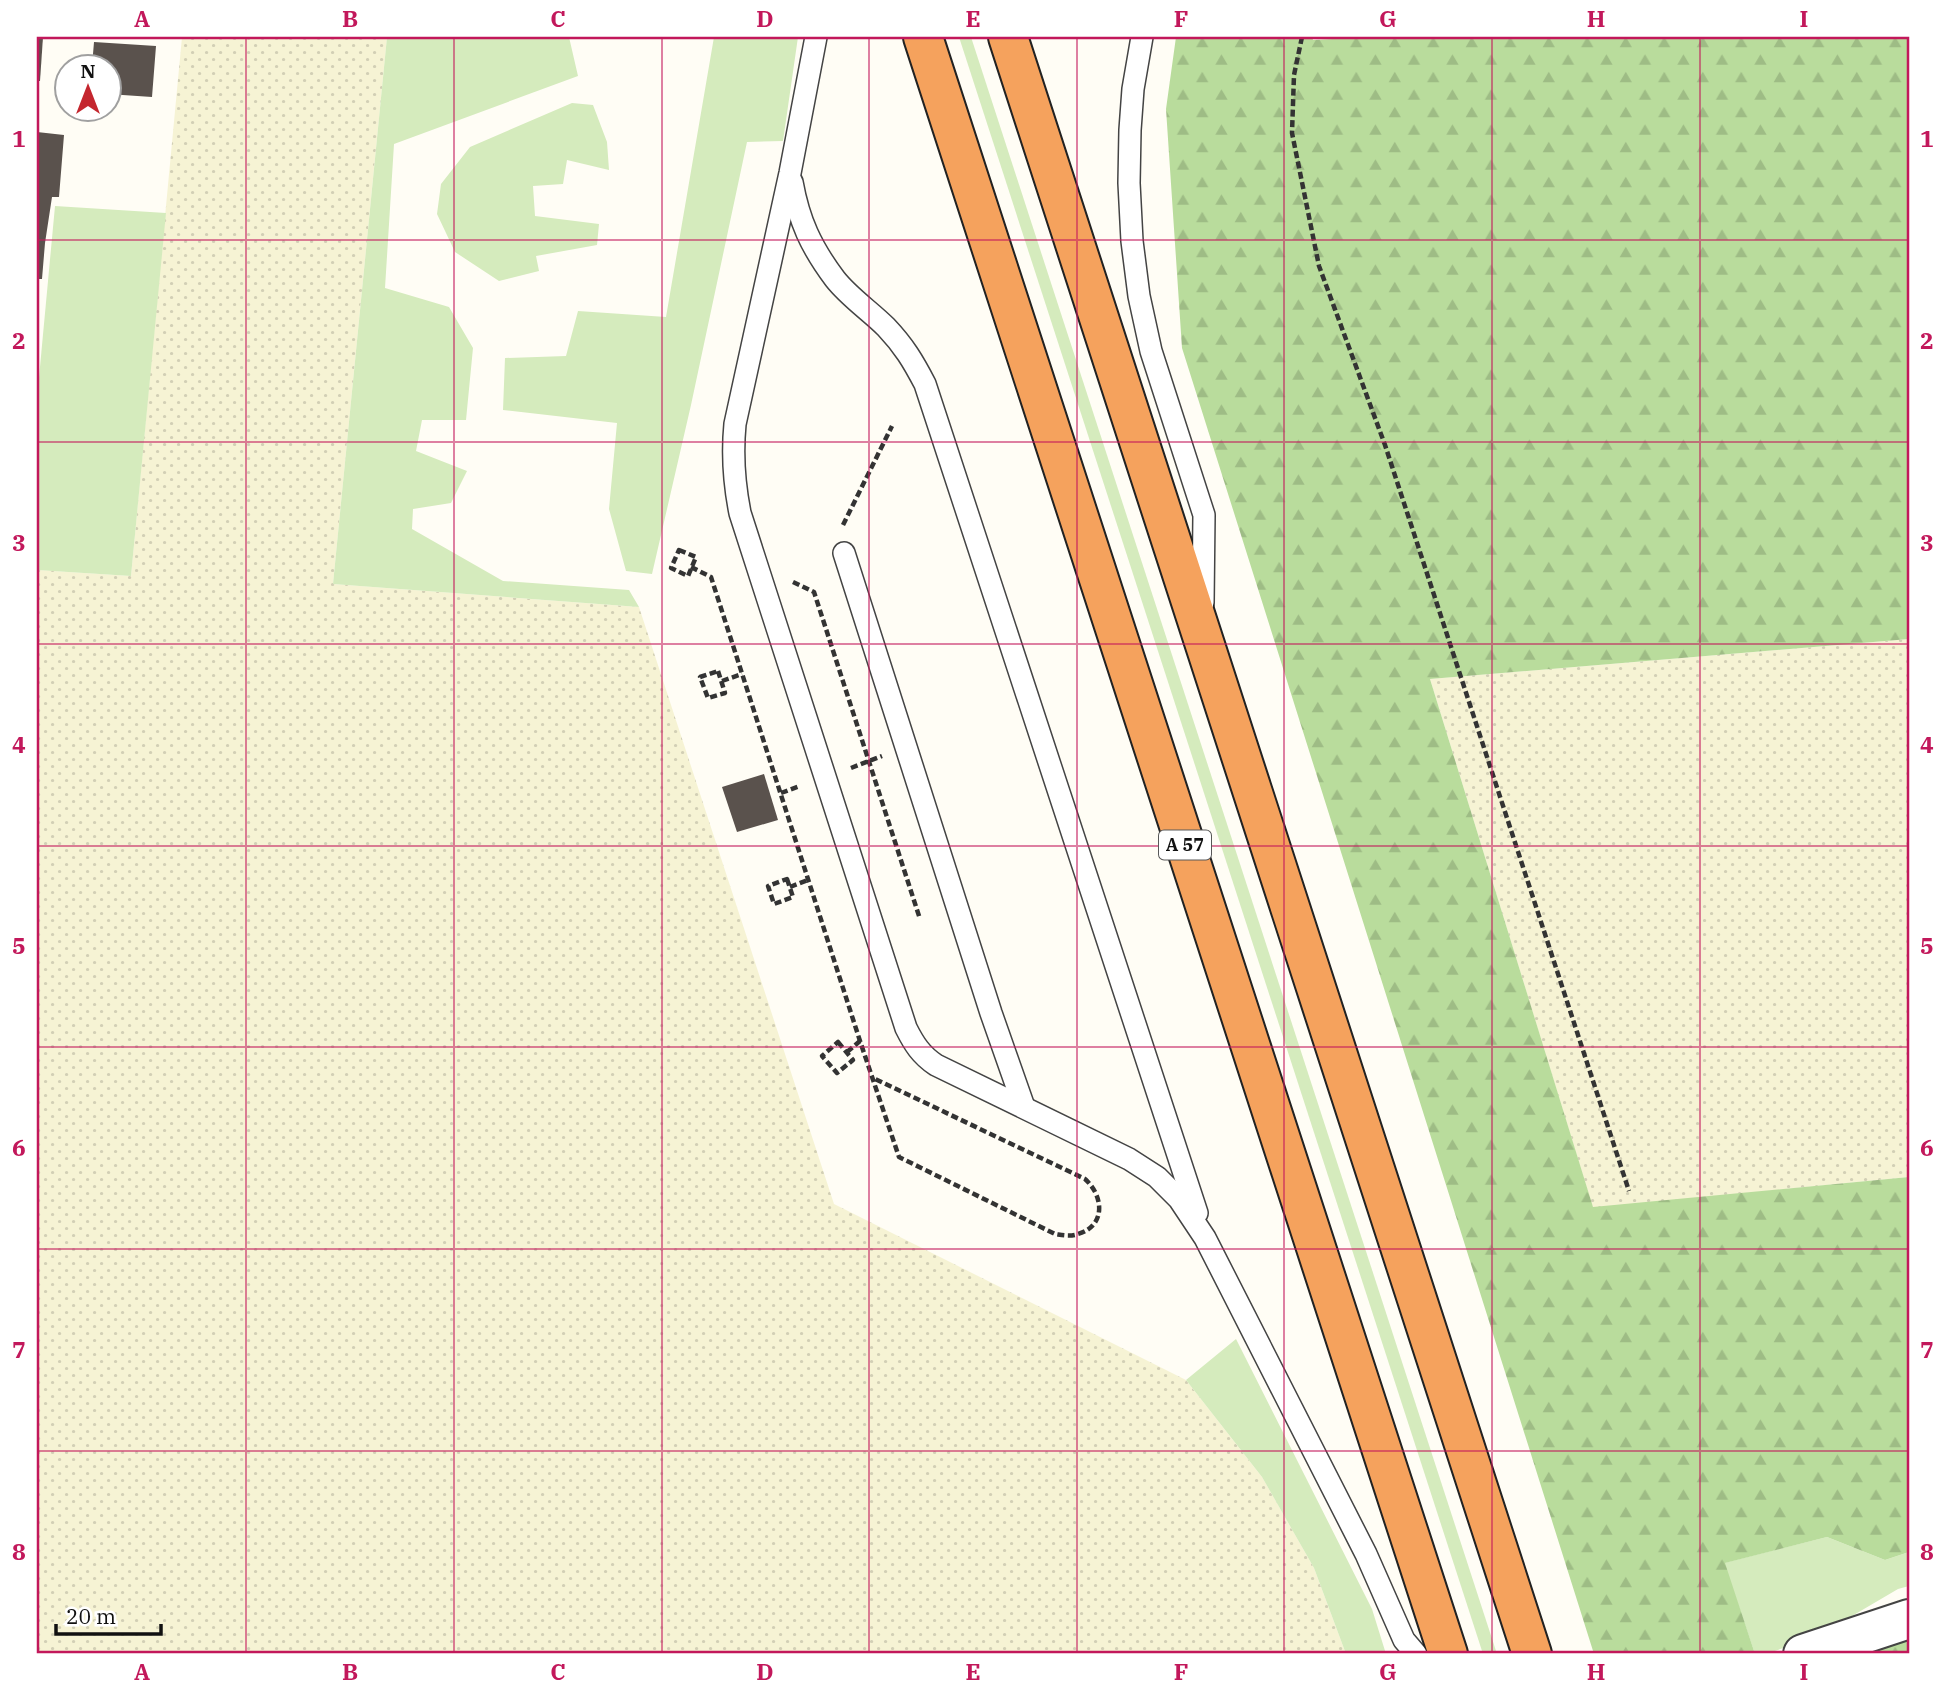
<svg xmlns="http://www.w3.org/2000/svg" width="1946" height="1691" font-family="'IBM Plex Serif',serif">
<style>
.farmland{fill:url(#farmland-dots)}
.grass{fill:#d5ebbd}
.forest{fill:url(#forest-firs)}
.building{fill:#5a524d}
.lines{fill:none;stroke-linecap:round;stroke-linejoin:round}
.service-casing{stroke:#444;stroke-width:24}
.minor-casing{stroke:#444;stroke-width:42}
.motorway-casing{stroke:#222;stroke-width:42}
.path{stroke:#333;stroke-width:4.5;stroke-dasharray:7 3.5;stroke-linecap:butt}
.service{stroke:#fff;stroke-width:21}
.minor{stroke:#fff;stroke-width:38}
.motorway{stroke:#f5a25d;stroke-width:38}
.grid{fill:none;stroke:#c2185b;stroke-width:2;stroke-opacity:0.55}
.labels{text-anchor:middle;stroke-width:7;stroke-linejoin:round;paint-order:stroke}
.shield{fill:#fff;stroke:#585858;stroke-width:2}
.shield-label{font-size:18px;font-weight:bold;fill:#111}
.neatline{fill:none;stroke:#c2185b;stroke-width:2.5}
.grid-label{font-size:23px;text-anchor:middle;font-weight:bold;fill:#c2185b}
</style>
<defs>
<pattern id="farmland-dots" width="8" height="8" patternUnits="userSpaceOnUse" patternTransform="scale(1.75)"><rect width="8" height="8" fill="#f6f3d4"/><path d="M2 2h.1M6 6h.1" fill="none" stroke="#d2cfb5" stroke-width="1.8" stroke-linecap="round"/></pattern>
<pattern id="forest-firs" width="22" height="20" patternUnits="userSpaceOnUse" patternTransform="scale(1.75)"><rect width="22" height="20" fill="#b9dc9c"/><path d="M5 1l3.5 6h-7zM16 11l3.5 6h-7z" fill="#9ebc85"/></pattern>
</defs>
<rect width="100%" height="100%" fill="#fffdf5"/>
<g class="farmland">
<polygon points="182,37 387,37 333,584 639,607 834,1204 1186,1380 1262,1477 1314,1568 1346,1654 37,1654 37,570 131,576"/>
<polygon points="1909,639 1909,1177 1593,1208 1430,679"/>
</g>
<g class="grass">
<polygon points="387,37 569,37 578,76 394,144 385,288 449,307 473,348 466,420 422,420 416,451 467,471 451,503 413,509 412,529 503,581 629,590 639,607 333,584"/>
<polygon points="714,37 798,37 783,141 747,142 691,405 652,574 626,571 609,509 617,423 503,410 505,358 566,356 578,311 666,317"/>
<polygon points="959,37 971,37 1497,1654 1483,1654"/>
<polygon points="572,103 593,105 607,142 609,170 567,160 563,184 533,186 535,216 599,224 597,245 536,256 539,271 499,281 455,252 437,214 441,184 470,147"/>
<polygon points="55,206 166,213 131,576 37,570 37,399"/>
<polygon points="1236,1339 1372,1609 1386,1654 1346,1654 1314,1568 1262,1477 1186,1380"/>
<polygon points="1827,1537 1885,1560 1909,1552 1909,1586 1898,1589 1818,1636 1766,1654 1755,1654 1724,1563"/>
</g>
<g class="forest">
<polygon points="1176,37 1312,37 1313,40 1371,37 1909,37 1909,639 1430,679 1593,1207 1909,1177 1909,1552 1885,1560 1827,1537 1725,1563 1755,1654 1594,1654 1182,348 1166,109"/>
<polygon points="1909,1631 1909,1654 1838,1654"/>
</g>
<g class="building">
<polygon points="37,37 43,37 40,81 37,81"/>
<polygon points="94,42 156,46 152,97 108,94 108,66 92,66"/>
<polygon points="67,108 82,108 82,113 67,111"/>
<polygon points="37,132 64,135 59,197 52,197 45,243 42,279 37,279"/>
<polygon points="764,774 778,820 737,832 722,787"/>
</g>
<g class="lines">
<defs>
<g id="service">
<path d="M816,37L790,173L735,424C732,455 734,483 740,513L906,1028C914,1044 921,1055 936,1065L1129,1159L1157,1177L1179,1199L1205,1238L1366,1554L1404,1640L1416,1654"/>
<polyline points="1142,37 1133,89 1130,130 1129,183 1132,241 1139,296 1151,351 1204,515 1203,603"/>
<path d="M792,182C799,221 811,247 835,279C849,297 870,311 886,327C904,346 913,361 925,384L1197,1213"/>
<polyline points="844,553 991,1013 1024,1107"/>
</g>
<polyline id="minor" points="1803,1654 1909,1619"/>
<g id="motorway">
<polyline points="923,37 1448,1654"/>
<polyline points="1008,37 1532,1654"/>
</g>
</defs>
<use href="#service" class="service-casing"/>
<use href="#minor" class="minor-casing"/>
<use href="#motorway" class="motorway-casing"/>
<g class="path">
<polyline points="1302,37 1294,75 1292,133 1319,266 1385,445 1629,1191"/>
<polyline points="843,525 892,426"/>
<polygon points="679,550 696,557 688,576 671,568"/>
<path d="M691,567L711,577L860,1041L899,1157L1055,1234C1062,1235 1070,1237 1078,1234C1106,1226 1104,1196 1085,1179L871,1077"/>
<polyline points="793,582 814,592 920,919"/>
<polygon points="718,671 725,693 708,698 700,677"/>
<polyline points="722,681 742,674"/>
<polyline points="851,768 882,756"/>
<polyline points="781,793 800,786"/>
<polygon points="787,879 793,897 774,904 768,886"/>
<polyline points="790,887 808,880"/>
<polygon points="838,1042 853,1060 837,1073 822,1056"/>
<polyline points="847,1052 860,1041"/>
</g>
<use href="#service" class="service"/>
<use href="#minor" class="minor"/>
<use href="#motorway" class="motorway"/>
</g>
<path class="grid" d="M246,37V1654M454,37V1654M662,37V1654M869,37V1654M1077,37V1654M1284,37V1654M1492,37V1654M1700,37V1654M37,240H1909M37,442H1909M37,644H1909M37,846H1909M37,1047H1909M37,1249H1909M37,1451H1909"/>
<g class="labels">
<rect class="shield" x="1159" y="830.5" width="52" height="29" rx="5"/>
<g class="shield-label">
<text x="1185" y="851">A 57</text>
</g>
</g>
<rect width="1946" height="1691" fill="none" stroke="#ffffff" stroke-width="77"/>
<g transform="translate(88 88)"><circle r="33" fill="#ffffff" stroke="#a0a0a0" stroke-width="2"/>
<path d="M0-5L12 26L0 18L-12 26Z" fill="#c4262e"/>
<text y="-10" font-size="19" font-weight="bold" text-anchor="middle" fill="#111111">N</text>
</g>
<path d="M56 1624v10h105v-10" fill="none" stroke="#111111" stroke-width="3.5"/>
<text x="66" y="1624" font-size="21" fill="#111111" stroke="#ffffff" stroke-width="5" paint-order="stroke">20 m</text>
<rect x="38" y="38" width="1870" height="1614" class="neatline"/>
<g class="grid-label">
<text x="142" y="27">A</text>
<text x="350" y="27">B</text>
<text x="558" y="27">C</text>
<text x="765" y="27">D</text>
<text x="973" y="27">E</text>
<text x="1181" y="27">F</text>
<text x="1388" y="27">G</text>
<text x="1596" y="27">H</text>
<text x="1804" y="27">I</text>
<text x="19" y="147">1</text>
<text x="1927" y="147">1</text>
<text x="19" y="349">2</text>
<text x="1927" y="349">2</text>
<text x="19" y="551">3</text>
<text x="1927" y="551">3</text>
<text x="19" y="753">4</text>
<text x="1927" y="753">4</text>
<text x="19" y="954">5</text>
<text x="1927" y="954">5</text>
<text x="19" y="1156">6</text>
<text x="1927" y="1156">6</text>
<text x="19" y="1358">7</text>
<text x="1927" y="1358">7</text>
<text x="19" y="1560">8</text>
<text x="1927" y="1560">8</text>
<text x="142" y="1680">A</text>
<text x="350" y="1680">B</text>
<text x="558" y="1680">C</text>
<text x="765" y="1680">D</text>
<text x="973" y="1680">E</text>
<text x="1181" y="1680">F</text>
<text x="1388" y="1680">G</text>
<text x="1596" y="1680">H</text>
<text x="1804" y="1680">I</text>
</g>
</svg>
